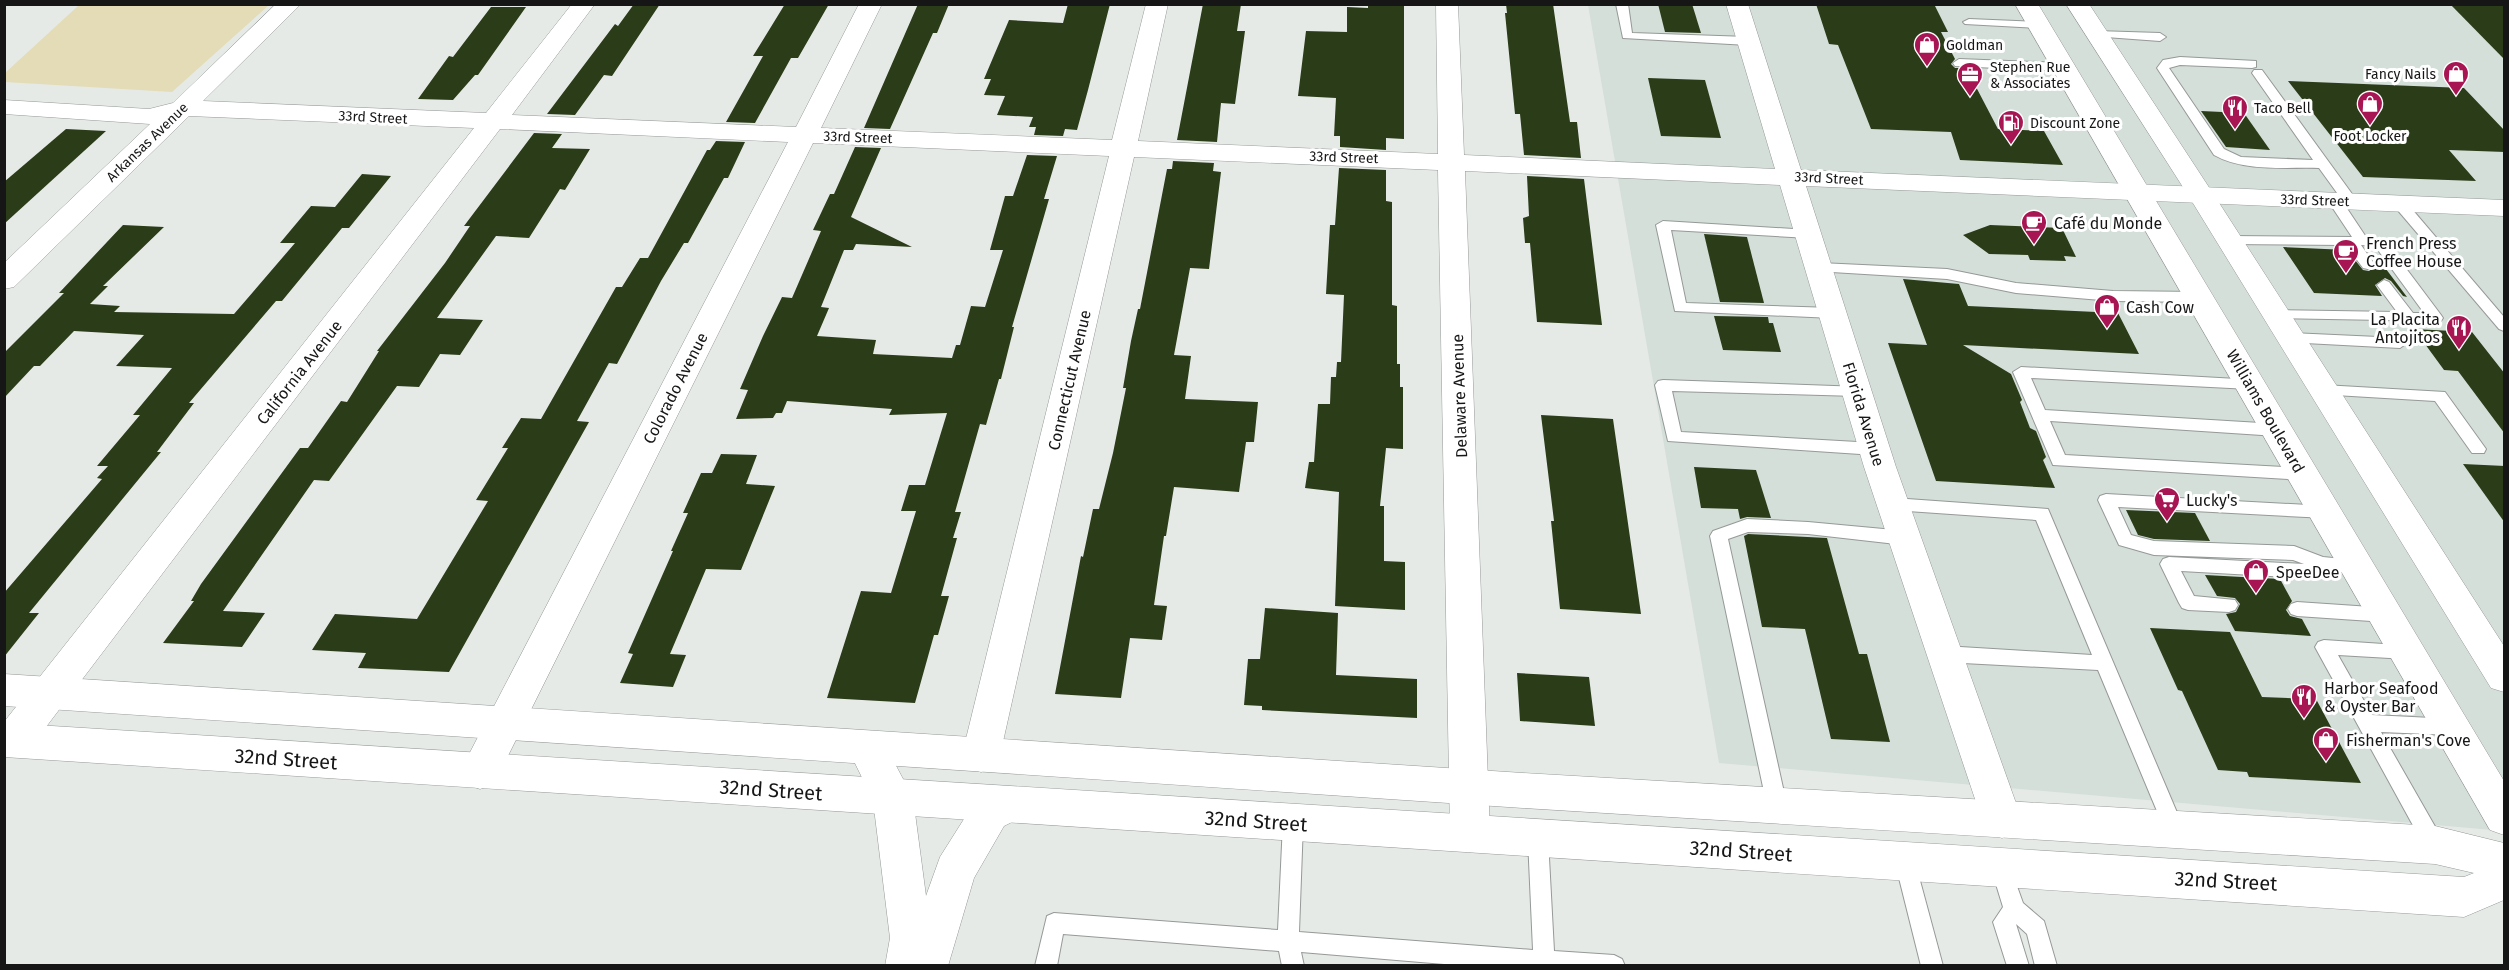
<svg xmlns="http://www.w3.org/2000/svg" width="2509" height="970" font-family="'Fira Sans',sans-serif">
<style>
.built{fill:#d4dfd9}
.green{fill:#e3dcb6}
.building{fill:#2b3c19}
.lines{fill:none;stroke-linecap:round;stroke-linejoin:round}
.lane-casing{stroke:#959997;stroke-width:2}
.street-casing{stroke:#959997;stroke-width:1}
.secondary-casing{stroke:#959997;stroke-width:1}
.highway-casing{stroke:#959997;stroke-width:1}
.lane{fill:#fff;fill-rule:evenodd}
.street{fill:#fff;fill-rule:evenodd}
.secondary{fill:#fff;fill-rule:evenodd}
.highway{fill:#fff;fill-rule:evenodd}
.labels{text-anchor:middle;stroke-width:6;stroke-linejoin:round;paint-order:stroke}
.far-poi-label{font-size:14px;fill:#151615;stroke:#fff;text-anchor:start}
.far-street-label{font-size:14px;fill:#151615;stroke:#fff}
.poi-label{font-size:16px;fill:#151615;stroke:#fff;text-anchor:start}
.street-label{font-size:16px;fill:#151615;stroke:#fff}
.near-street-label{font-size:20px;fill:#151615;stroke:#fff}
</style>
<rect width="100%" height="100%" fill="#e6eae7"/>
<polygon class="built" points="1588,5 2504,5 2504,831 1719,763"/>
<polygon class="green" points="79,5 79,4 269,5 172,92 5,82 5,73"/>
<g class="building">
<polygon points="634,4 660,4 612,76 604,75 575,115 547,114 615,24 618,26"/>
<polygon points="785,4 829,4 798,58 791,58 755,123 726,122 763,56 753,56"/>
<polygon points="918,4 949,4 937,33 933,33 890,129 864,128"/>
<polygon points="1068,4 1110,4 1088,90 1077,130 1065,129 1063,136 1034,135 1036,127 1029,127 1033,117 997,115 1005,96 984,95 991,79 984,79 1009,20 1063,23"/>
<polygon points="1203,4 1241,4 1237,31 1245,31 1235,104 1221,103 1217,142 1177,140"/>
<polygon points="1368,4 1404,4 1404,139 1386,138 1386,150 1340,147 1340,136 1334,136 1336,98 1298,96 1306,31 1347,32 1347,7 1368,8"/>
<polygon points="1506,4 1553,4 1570,122 1577,122 1581,158 1524,155 1520,114 1515,114 1505,13 1507,13"/>
<polygon points="1658,4 1692,4 1701,33 1665,32"/>
<polygon points="1816,4 1934,4 1948,32 1941,32 1955,59 1951,64 1955,68 1960,68 1968,84 1975,85 1998,129 2044,131 2063,165 1960,160 1951,132 1871,129 1838,45 1829,44"/>
<polygon points="2450,4 2505,4 2505,60"/>
<polygon points="491,7 526,7 478,75 475,75 453,100 418,99 449,56 453,57"/>
<polygon points="1648,78 1705,80 1721,138 1661,136"/>
<polygon points="2288,81 2464,88 2505,131 2505,152 2449,150 2476,181 2363,177"/>
<polygon points="2201,111 2244,113 2270,150 2226,147"/>
<polygon points="66,129 106,131 4,224 4,182"/>
<polygon points="534,133 562,134 552,148 590,149 565,190 560,189 529,238 496,236 437,318 483,320 460,355 440,354 419,387 397,386 329,481 314,480 223,611 265,613 242,647 163,643 194,601 191,601 201,584 300,448 308,448 341,401 347,402 379,351 377,351 445,263 470,226 464,226"/>
<polygon points="716,141 745,142 728,178 724,178 688,243 684,243 661,281 617,364 609,363 577,421 589,422 449,672 358,668 366,653 312,650 335,614 417,619 488,501 476,500 508,448 502,448 521,418 541,419 616,287 622,287 640,258 648,258 707,150 710,150"/>
<polygon points="855,147 881,148 851,217 912,247 856,244 853,250 844,250 821,307 829,308 817,336 876,340 873,354 952,358 956,345 960,345 971,306 985,307 1003,250 990,250 1005,196 1013,196 1027,155 1057,156 1044,199 1049,199 1012,327 1014,327 1001,379 999,379 986,425 980,424 955,512 961,512 953,538 957,538 941,596 949,596 938,635 934,635 915,703 827,698 861,591 891,593 916,511 901,511 909,485 925,485 947,413 889,415 892,409 787,401 782,413 776,413 773,418 736,419 748,390 740,389 763,336 782,297 792,298 821,231 813,230 830,194 834,194"/>
<polygon points="1173,161 1214,163 1213,171 1221,172 1209,269 1190,268 1174,355 1191,356 1185,399 1258,402 1254,442 1246,442 1239,492 1174,487 1166,536 1164,536 1154,605 1167,606 1162,640 1130,638 1121,698 1055,694 1081,556 1083,557 1093,509 1099,509 1113,453 1126,388 1123,388 1131,341 1138,309 1140,309 1167,169 1172,169"/>
<polygon points="1339,168 1386,170 1386,201 1392,202 1392,305 1397,306 1397,364 1400,364 1400,387 1403,387 1403,449 1386,448 1380,506 1384,506 1384,561 1405,562 1405,610 1335,606 1339,492 1305,488 1309,462 1314,462 1318,404 1330,404 1331,377 1336,377 1337,362 1341,362 1344,295 1326,294 1330,225 1335,225"/>
<polygon points="362,174 391,176 349,228 342,228 282,301 276,301 189,403 194,403 157,452 161,452 29,613 39,613 4,657 4,593 102,479 97,478 108,466 97,466 140,415 133,415 172,368 116,366 144,335 74,331 40,366 34,366 4,398 4,353 64,293 59,293 123,225 164,227 103,286 108,286 90,304 120,306 114,312 234,314 295,243 280,243 311,206 335,207"/>
<polygon points="1527,176 1584,179 1602,325 1537,322 1530,243 1525,243 1523,218 1529,216"/>
<polygon points="1990,225 2062,228 2076,257 2064,256 2066,261 2030,260 2028,255 1989,254 1963,235"/>
<polygon points="1704,234 1747,237 1764,303 1720,302"/>
<polygon points="2283,247 2347,250 2363,270 2369,271 2377,265 2383,265 2407,297 2403,296 2391,281 2385,278 2375,285 2382,296 2314,293"/>
<polygon points="1903,279 1959,284 1968,306 2118,313 2139,354 1963,345 2011,374 2022,400 2020,402 2030,428 2036,431 2046,457 2043,460 2055,488 1936,481 1888,343 1927,345"/>
<polygon points="1714,316 1768,317 1769,323 1773,323 1781,352 1723,350"/>
<polygon points="2414,329 2472,332 2505,374 2505,434 2458,371 2444,370"/>
<polygon points="1541,415 1613,419 1641,614 1560,609 1551,521 1554,521"/>
<polygon points="721,454 757,455 746,484 775,486 741,570 706,569 670,654 686,655 673,687 620,683 633,654 628,653 673,551 671,551 688,513 683,513 701,473 712,473"/>
<polygon points="2463,464 2505,466 2505,523"/>
<polygon points="1694,467 1756,470 1771,518 1747,517 1740,519 1738,509 1701,508"/>
<polygon points="2126,510 2195,513 2210,541 2154,539 2138,535"/>
<polygon points="1748,534 1827,538 1859,654 1867,654 1890,742 1831,739 1805,629 1762,627 1744,536"/>
<polygon points="2205,575 2280,579 2292,601 2286,610 2290,616 2302,619 2311,636 2235,631 2226,614 2236,612 2240,604 2235,598 2217,596"/>
<polygon points="1265,608 1338,613 1336,675 1417,679 1417,718 1262,710 1262,706 1244,705 1248,659 1260,659"/>
<polygon points="2150,628 2230,632 2262,697 2316,699 2361,783 2249,777 2247,772 2218,770 2182,691 2178,690"/>
<polygon points="1517,673 1589,677 1595,726 1520,721"/>
</g>
<g class="lines">
<defs>
<g id="lane">
<polygon points="1616,4 1628,4 1632,33 1748,37 1754,41 1748,45 1623,38"/>
<polygon points="1969,19 2038,22 2044,25 2038,28 1965,24 1963,22"/>
<polygon points="2096,31 2160,33 2166,37 2160,41 2092,36 2090,34"/>
<path d="M2180,57L2256,61V67L2252,68L2180,65L2169,68L2224,149L2241,157L2313,160L2252,73L2254,70H2262L2355,198L2357,201L2355,204H2345L2319,168C2285,167 2244,172 2214,155L2157,68L2163,60Z"/>
<polygon points="1959,59 2063,63 2069,67 2063,71 1955,66 1953,63"/>
<polygon points="2335,197 2340,198 2366,237 2384,239 2441,315 2443,318 2441,321 2271,318 2269,315 2271,312 2276,310 2397,312 2377,285 2384,280 2389,282 2413,313 2424,313 2375,246 2361,245 2375,265 2368,269 2363,268 2346,245 2229,244 2222,240 2229,236 2352,237 2328,201"/>
<polygon points="2400,200 2405,201 2504,317 2504,331 2499,329 2395,207 2393,204 2395,201"/>
<polygon points="1663,221 1809,230 1816,234 1809,238 1671,230 1686,303 1833,308 1840,313 1833,318 1675,311 1656,225"/>
<polygon points="1820,263 1947,269 2016,283 2113,291 2199,292 2206,297 2199,302 2113,301 2016,293 1947,279 1815,271 1813,268"/>
<polygon points="2291,333 2400,338 2407,343 2400,348 2286,342 2284,338 2286,334"/>
<polygon points="2021,367 2255,380 2258,384 2255,388 2250,389 2031,378 2045,410 2277,424 2283,426 2285,430 2283,434 2277,436 2050,421 2065,455 2303,468 2309,470 2311,474 2309,478 2303,480 2053,465 2013,372"/>
<polygon points="1663,380 1862,387 1865,391 1862,395 1857,396 1672,391 1681,432 1875,443 1881,445 1883,449 1881,453 1875,455 1668,441 1655,385 1658,381"/>
<polygon points="2323,385 2445,392 2486,449 2484,453 2472,453 2435,401 2318,394 2315,390 2318,386"/>
<polygon points="2106,494 2326,506 2332,508 2334,512 2332,516 2326,518 2118,507 2131,535 2154,541 2294,546 2323,557 2363,561 2366,566 2363,571 2357,573 2323,571 2305,578 2181,571 2194,596 2235,600 2238,605 2235,610 2229,612 2188,610 2182,608 2179,603 2160,564 2163,559 2169,557 2304,564 2293,560 2154,555 2119,545 2098,500 2100,496"/>
<polygon points="1893,498 2048,509 2184,829 2181,835 2174,838 2167,835 2098,670 1944,662 1938,659 1935,654 1938,649 1944,646 2092,655 2036,520 1893,510 1887,508 1885,504 1887,500"/>
<polygon points="1747,519 1808,522 1905,531 1911,533 1914,538 1911,543 1905,545 1808,534 1748,532 1728,539 1787,806 1784,812 1777,815 1770,812 1767,806 1710,536 1713,531"/>
<polygon points="2297,602 2386,608 2392,610 2395,615 2392,620 2386,622 2297,616 2291,614 2288,609 2291,604"/>
<polygon points="2324,640 2413,646 2416,651 2413,656 2407,659 2338,655 2372,715 2452,719 2459,721 2462,727 2459,733 2452,735 2381,732 2441,837 2444,844 2441,851 2434,853 2427,851 2315,647 2318,642"/>
<polygon points="1293,814 1300,817 1303,823 1299,932 1533,950 1528,839 1531,832 1538,830 1545,832 1548,839 1554,951 1614,955 1622,959 1625,966 1468,966 1301,952 1304,966 1282,966 1279,951 1063,934 1057,966 1035,966 1047,916 1054,913 1278,930 1283,823 1286,817"/>
<polygon points="1905,852 1912,855 1915,862 1943,966 1921,966 1895,862 1898,855"/>
<polygon points="2001,858 2008,861 2023,903 2044,921 2057,966 2035,966 2027,934 2016,924 2029,966 2007,966 1993,922 2003,907 1991,868 1994,861"/>
</g>
<polygon id="street" points="276,4 301,4 203,101 486,113 572,4 595,4 512,115 796,127 859,4 882,4 821,128 1112,140 1146,4 1168,4 1138,141 1438,154 1436,4 1458,4 1464,155 1775,169 1726,4 1748,4 1801,170 2504,200 2504,216 1806,186 1896,467 2022,820 2016,833 2002,838 1988,833 1982,820 1864,467 1780,185 1465,171 1490,834 1484,847 1470,852 1456,847 1450,834 1438,170 1134,157 1000,755 995,767 981,772 967,767 962,755 1109,156 813,143 494,784 480,789 466,784 460,772 466,760 788,142 500,129 27,752 13,757 4,754 4,722 474,128 189,116 14,287 4,289 4,263 150,124 4,114 4,100 149,109 173,103"/>
<g id="secondary">
<polygon points="2015,4 2038,4 2504,781 2504,835 2490,830"/>
<polygon points="2066,4 2089,4 2214,195 2504,646 2504,692 2491,688 2188,195"/>
<polygon points="4,674 1523,773 2435,826 2504,843 2504,900 2464,917 4,757 4,723 2464,877 2474,873 2435,864 1523,808 4,706"/>
</g>
<polygon id="highway" points="867,732 881,737 913,798 926,896 940,857 976,800 1006,787 1020,792 1026,805 1020,818 1004,826 974,878 948,966 885,966 890,938 873,800 848,749 853,737"/>
</defs>
<use href="#lane" class="lane-casing"/>
<use href="#street" class="street-casing"/>
<use href="#secondary" class="secondary-casing"/>
<use href="#highway" class="highway-casing"/>
<use href="#lane" class="lane"/>
<use href="#street" class="street"/>
<use href="#secondary" class="secondary"/>
<use href="#highway" class="highway"/>
</g>
<defs>
<symbol id="shop-pin" viewBox="-11 -11 22 30"><path d="M0 17L-7.5 6A9.5 9.5 0 1 1 7.5 6Z" fill="#a71653" stroke="#fff"/><path d="M-5-2.5h2.3a2.7 3.5 0 0 1 5.4 0H5L5.5 6h-11ZM-1.5-2.5h3a1.5 2.3 0 0 0-3 0Z" fill="#fff"/></symbol>
<symbol id="office-pin" viewBox="-11 -11 22 30"><path d="M0 17L-7.5 6A9.5 9.5 0 1 1 7.5 6Z" fill="#a71653" stroke="#fff"/><path d="M-6-3h4V-5.5h4V-3h4V5H-6ZM-1-4.5V-3h2v-1.5ZM-6 0V1H6V0Z" fill="#fff"/></symbol>
<symbol id="restaurant-pin" viewBox="-11 -11 22 30"><path d="M0 17L-7.5 6A9.5 9.5 0 1 1 7.5 6Z" fill="#a71653" stroke="#fff"/><path d="M-5-6h1v4h1v-4h1v4h1v-4h1v5L-1.5 .5V6h-2V.5L-5-1ZM5-6V6H3V1.5H1.5Q1.5-4 5-6Z" fill="#fff"/></symbol>
<symbol id="fuel-pin" viewBox="-11 -11 22 30"><path d="M0 17L-7.5 6A9.5 9.5 0 1 1 7.5 6Z" fill="#a71653" stroke="#fff"/><path d="M-5.5-6h7V0h2V4h1.3V-2.5L3-4.5l.8-.8L6-3V5H2.5V1h-1V6h-7ZM-4.2-4.7v3.2H.2V-4.7Z" fill="#fff"/></symbol>
<symbol id="cafe-pin" viewBox="-11 -11 22 30"><path d="M0 17L-7.5 6A9.5 9.5 0 1 1 7.5 6Z" fill="#a71653" stroke="#fff"/><path d="M-5.5-4.5H6V0H3Q3 3.5 0 3.5H-2.5Q-5.5 3.5-5.5 0ZM3-3.2v2h1.7v-2ZM-6 4.5H4V6H-6Z" fill="#fff"/></symbol>
<symbol id="supermarket-pin" viewBox="-11 -11 22 30"><path d="M0 17L-7.5 6A9.5 9.5 0 1 1 7.5 6Z" fill="#a71653" stroke="#fff"/><path d="M-6-5.5h2.5l.6 2H6L4.5 2H-2.5L-4.4-4H-6ZM-1.5 3.2a1.3 1.3 0 1 0 .1 0ZM3 3.2a1.3 1.3 0 1 0 .1 0Z" fill="#fff"/></symbol>
</defs>
<g fill-rule="evenodd">
<use href="#shop-pin" x="1912" y="30" width="30" height="40"/>
<use href="#shop-pin" x="2441" y="59" width="30" height="40"/>
<use href="#office-pin" x="1955" y="60" width="30" height="40"/>
<use href="#shop-pin" x="2355" y="89" width="30" height="40"/>
<use href="#restaurant-pin" x="2220" y="93" width="30" height="40"/>
<use href="#fuel-pin" x="1996" y="108" width="30" height="40"/>
<use href="#cafe-pin" x="2019" y="208" width="30" height="40"/>
<use href="#cafe-pin" x="2331" y="237" width="30" height="40"/>
<use href="#shop-pin" x="2092" y="292" width="30" height="40"/>
<use href="#restaurant-pin" x="2444" y="313" width="30" height="40"/>
<use href="#supermarket-pin" x="2152" y="485" width="30" height="40"/>
<use href="#shop-pin" x="2241" y="557" width="30" height="40"/>
<use href="#restaurant-pin" x="2289" y="682" width="30" height="40"/>
<use href="#shop-pin" x="2311" y="725" width="30" height="40"/>
</g>
<g class="labels">
<g class="far-poi-label">
<text x="1946" y="50">Goldman</text>
<text x="1990" y="72">Stephen Rue<tspan x="1990" dy="16">&amp; Associates</tspan></text>
<text x="2436" y="79" text-anchor="end">Fancy Nails</text>
<text x="2254" y="113">Taco Bell</text>
<text x="2030" y="128">Discount Zone</text>
<text x="2370" y="141" text-anchor="middle">Foot Locker</text>
</g>
<g class="far-street-label">
<text transform="translate(373 117) rotate(3)" y="5">33rd Street</text>
<text transform="translate(858 137) rotate(2)" y="5">33rd Street</text>
<text transform="translate(147 142) rotate(-44)" y="5">Arkansas Avenue</text>
<text transform="translate(1344 157) rotate(2)" y="5">33rd Street</text>
<text transform="translate(1829 178) rotate(3)" y="5">33rd Street</text>
<text transform="translate(2315 200) rotate(2)" y="5">33rd Street</text>
</g>
<g class="poi-label">
<text x="2054" y="229">Café du Monde</text>
<text x="2366" y="249">French Press<tspan x="2366" dy="18">Coffee House</tspan></text>
<text x="2126" y="313">Cash Cow</text>
<text x="2440" y="325" text-anchor="end">La Placita<tspan x="2440" dy="18">Antojitos</tspan></text>
<text x="2186" y="506">Lucky's</text>
<text x="2276" y="578">SpeeDee</text>
<text x="2324" y="694">Harbor Seafood<tspan x="2324" dy="18">&amp; Oyster Bar</tspan></text>
<text x="2346" y="746">Fisherman's Cove</text>
</g>
<g class="street-label">
<text transform="translate(299 372) rotate(-52)" y="6">California Avenue</text>
<text transform="translate(1069 380) rotate(-77)" y="6">Connecticut Avenue</text>
<text transform="translate(675 388) rotate(-63)" y="6">Colorado Avenue</text>
<text transform="translate(1459 396) rotate(-92)" y="6">Delaware Avenue</text>
<text transform="translate(2266 411) rotate(60)" y="6">Williams Boulevard</text>
<text transform="translate(1864 414) rotate(73)" y="6">Florida Avenue</text>
</g>
<g class="near-street-label">
<text transform="translate(286 759) rotate(4)" y="7">32nd Street</text>
<text transform="translate(771 790) rotate(4)" y="7">32nd Street</text>
<text transform="translate(1256 821) rotate(4)" y="7">32nd Street</text>
<text transform="translate(1741 851) rotate(4)" y="7">32nd Street</text>
<text transform="translate(2226 881) rotate(3)" y="7">32nd Street</text>
</g>
</g>
<rect width="2509" height="970" fill="none" stroke="#151615" stroke-width="12"/>
</svg>
